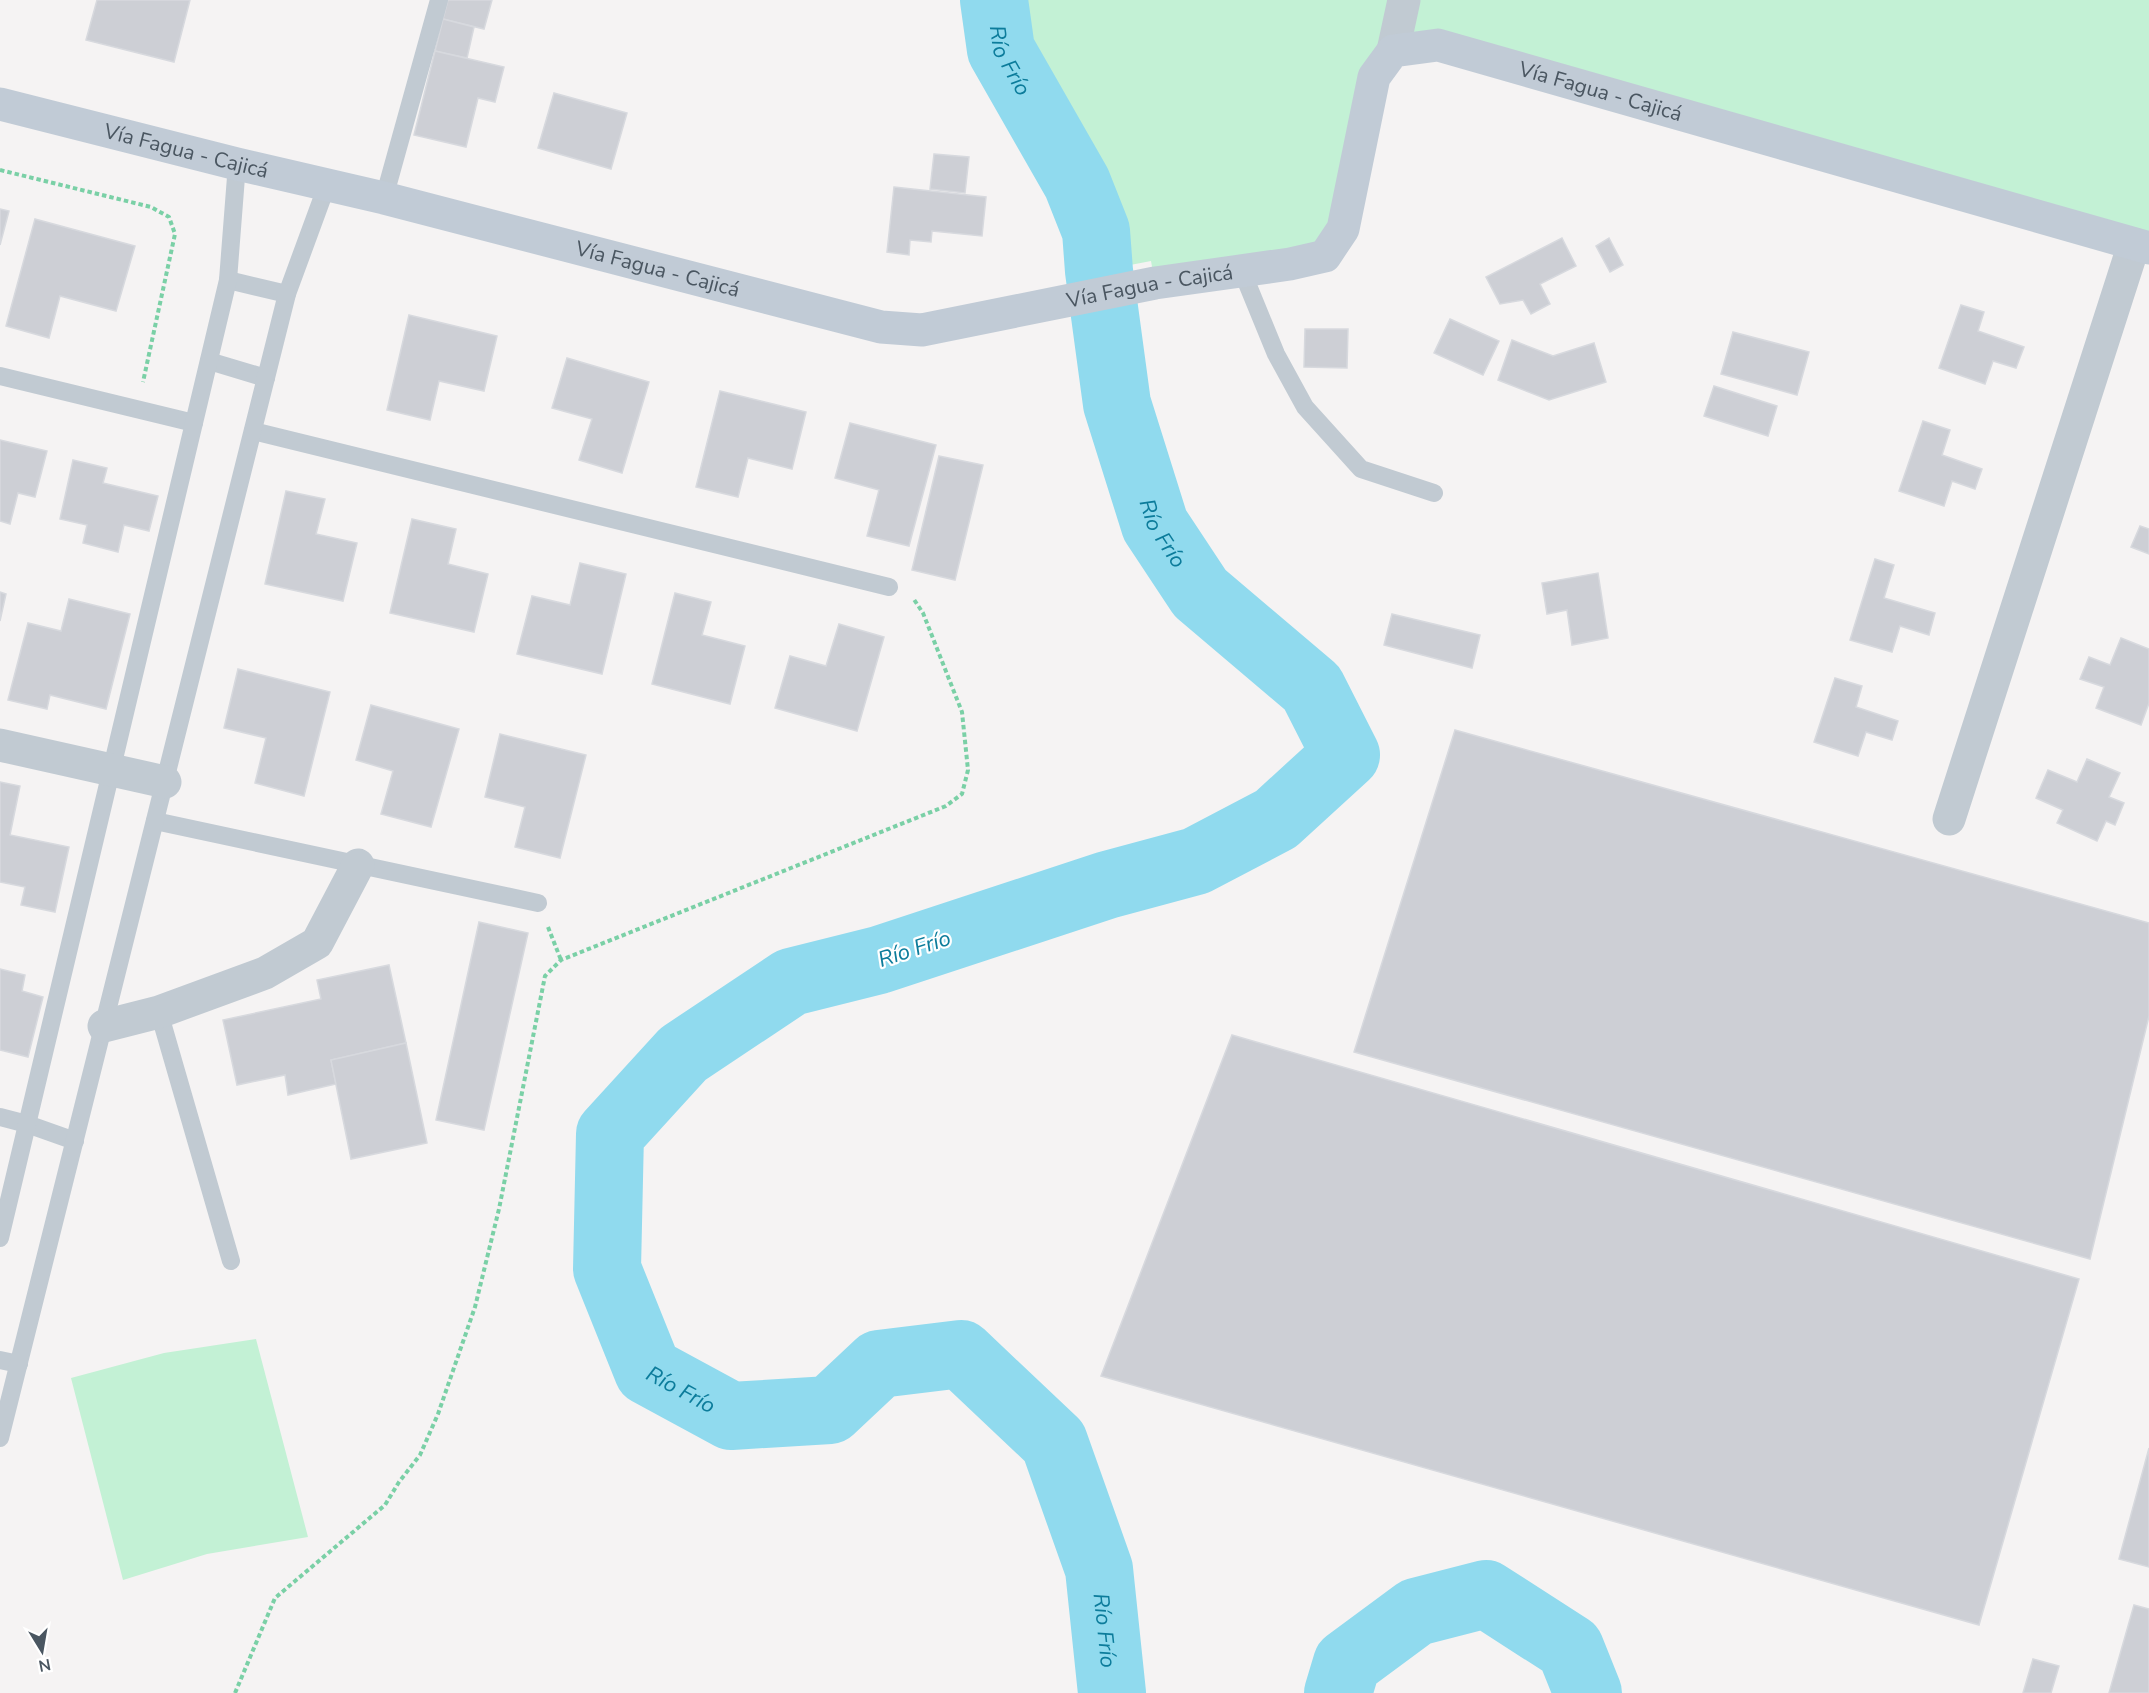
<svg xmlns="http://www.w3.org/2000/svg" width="2149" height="1693" font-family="'Nunito Sans',sans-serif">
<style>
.green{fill:#c3f1d5}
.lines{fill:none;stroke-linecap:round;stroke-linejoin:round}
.river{stroke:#90daee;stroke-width:68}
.building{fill:#cdcfd5;stroke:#d7d9de;stroke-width:1.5}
.path{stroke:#7ad0a6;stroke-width:4;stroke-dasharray:4.5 3;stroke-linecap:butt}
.lane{stroke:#c1cad2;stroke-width:18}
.street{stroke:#c1cad2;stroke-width:33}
.secondary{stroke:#c1cbd6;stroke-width:33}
.labels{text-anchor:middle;stroke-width:4.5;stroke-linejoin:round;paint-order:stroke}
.street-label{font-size:21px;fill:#4a5661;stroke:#fff}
.water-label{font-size:22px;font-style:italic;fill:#0c7c9b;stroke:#fff}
</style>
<rect width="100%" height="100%" fill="#f5f3f3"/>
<g class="green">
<polygon points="994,0 2149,0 2149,248 1438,45 1393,51 1325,256 1155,283 1151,261 1099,271 1096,231 1077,183 1001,50"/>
<polygon points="256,1339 308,1537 207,1554 123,1580 71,1378 164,1353"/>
</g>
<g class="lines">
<g class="river">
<path id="s1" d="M994,0L1001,50L1077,183L1096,231L1099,271L1117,404L1155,525L1200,593L1312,688L1346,755L1276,819L1196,861L1107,885L879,960L791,982L683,1054L610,1134L607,1269L648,1371L731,1416L830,1410L879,1364L961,1354L1054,1442L1099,1569L1112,1693"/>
<polyline points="1338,1693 1347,1663 1416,1612 1486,1594 1570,1648 1588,1693"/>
</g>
</g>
<g class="building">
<polygon points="97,0 190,0 174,62 86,40"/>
<polygon points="448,0 492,0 484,29 443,19"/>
<polygon points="443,19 474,27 467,58 435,51"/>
<polygon points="435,51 504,67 495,102 478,98 466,147 414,135"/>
<polygon points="554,93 627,113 611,169 538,148"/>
<polygon points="934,154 969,157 965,193 930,189"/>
<polygon points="894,187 986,197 982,236 932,231 931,242 910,240 909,255 887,252"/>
<polygon points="0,209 9,211 0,245"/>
<polygon points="35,219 135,246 116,311 60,296 49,338 6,326"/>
<polygon points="1562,238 1576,266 1540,284 1550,304 1531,314 1523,300 1500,304 1486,277"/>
<polygon points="1609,238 1623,265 1610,272 1596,246"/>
<polygon points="1961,305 1984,312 1978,331 2024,347 2016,368 1993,361 1985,384 1939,368"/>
<polygon points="409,315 497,336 484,391 439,381 430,420 387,410"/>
<polygon points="1450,319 1499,341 1483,375 1434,353"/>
<polygon points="1305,329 1348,329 1347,368 1304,367"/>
<polygon points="1733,332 1809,352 1797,395 1721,374"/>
<polygon points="1512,340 1553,356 1594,343 1606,382 1549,400 1498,380"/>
<polygon points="567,358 649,382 622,473 579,460 592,419 552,408"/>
<polygon points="1714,386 1777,406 1768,436 1704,416"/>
<polygon points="720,391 806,412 792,469 748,458 738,497 696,487"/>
<polygon points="1923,421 1950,430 1942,455 1982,469 1975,489 1952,481 1944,506 1899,491"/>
<polygon points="850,423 936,445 909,546 867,536 879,490 835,478"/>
<polygon points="0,440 47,451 35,497 18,493 10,524 0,521"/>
<polygon points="939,456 983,465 955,580 912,570"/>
<polygon points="73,460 107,468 103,483 158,496 149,531 124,525 118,552 83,543 87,525 60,519"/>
<polygon points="286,491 325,499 316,534 357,543 343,601 265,584"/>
<polygon points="412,519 456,529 448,564 488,574 474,632 390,613"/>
<polygon points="2140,526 2149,529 2149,554 2131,547"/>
<polygon points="1875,559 1894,565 1884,598 1935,613 1929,635 1900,626 1892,652 1850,640"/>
<polygon points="580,563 626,574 602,674 517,654 532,596 570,605"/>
<polygon points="1598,573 1608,638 1572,645 1567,610 1547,614 1542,583"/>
<polygon points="0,592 6,594 0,621"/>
<polygon points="675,593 711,602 702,635 745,646 730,704 652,684"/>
<polygon points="69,599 130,614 106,709 50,695 47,709 8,700 28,623 61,631"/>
<polygon points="1392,614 1480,635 1472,668 1384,645"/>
<polygon points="839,624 884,637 857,731 775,708 790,656 826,666"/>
<polygon points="2121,638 2149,649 2149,703 2141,725 2096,708 2104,687 2080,679 2089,657 2110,665"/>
<polygon points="238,669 330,692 304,796 255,783 266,738 224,728"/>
<polygon points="1835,678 1862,686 1856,707 1898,721 1892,740 1866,732 1858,756 1814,742"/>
<polygon points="371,705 459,729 431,827 381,814 393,771 356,760"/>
<polygon points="1455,730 2149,923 2149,1016 2090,1259 1354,1052"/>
<polygon points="500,734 586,755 560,858 515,847 525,807 485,797"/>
<polygon points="2087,759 2120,773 2109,797 2124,803 2115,825 2106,821 2097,841 2057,823 2063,810 2036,798 2048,770 2077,782"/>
<polygon points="0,782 20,786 10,835 69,847 55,912 21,905 25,887 0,882"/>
<polygon points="479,922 528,933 484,1130 436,1120"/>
<polygon points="389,965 406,1043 331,1060 336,1084 288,1095 285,1075 237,1085 223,1020 321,999 317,980"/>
<polygon points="0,969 25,975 22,991 43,997 28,1057 0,1050"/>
<polygon points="1232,1035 2079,1279 1979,1625 1101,1376"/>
<polygon points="406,1043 427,1143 351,1159 331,1060"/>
<polygon points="2149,1448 2149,1567 2119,1559"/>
<polygon points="2134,1605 2149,1609 2149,1693 2109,1693"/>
<polygon points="2033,1659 2059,1666 2051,1693 2023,1693"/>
</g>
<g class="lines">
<g class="path">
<polyline points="0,170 151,207 169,217 175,234 143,382"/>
<polyline points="548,927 561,960"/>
<polyline points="235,1693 275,1598 385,1505 399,1482 420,1455 438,1414 475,1307 499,1209 545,976 561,960 946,806 962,794 968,770 962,712 923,613 913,598"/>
</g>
<g class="lane">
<polyline points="384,198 439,0"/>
<polyline points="1242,271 1276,354 1305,407 1361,469 1434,493"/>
<polyline points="228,280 287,294"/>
<polyline points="209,361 266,378"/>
<polyline points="0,376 194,423"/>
<polyline points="253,431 889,587"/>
<polyline points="155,821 538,903"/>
<polyline points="159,1012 231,1261"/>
<polyline points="0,1117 27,1124 75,1141"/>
<polyline points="0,1238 228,280 237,164"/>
<polyline points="0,1360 19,1364"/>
<polyline points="0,1438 287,294 327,185"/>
</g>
<g class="street">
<polyline points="1393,51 1404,0"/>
<polyline points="0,745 165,782"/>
<polyline points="1949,819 2134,244"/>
<polyline points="104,1026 159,1012 265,973 317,943 358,865"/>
</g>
<path class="secondary" id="s2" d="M0,104L237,164L384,198L881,327L922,330L1155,283L1290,264L1325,256L1343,229L1374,77L1393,51L1438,45L2149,248"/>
</g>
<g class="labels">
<g class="street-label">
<text dy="7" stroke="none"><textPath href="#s2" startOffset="1794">Vía Fagua - Cajicá</textPath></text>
<text dy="7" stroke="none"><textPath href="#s2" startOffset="192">Vía Fagua - Cajicá</textPath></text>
<text dy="7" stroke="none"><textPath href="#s2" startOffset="678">Vía Fagua - Cajicá</textPath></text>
<text dy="7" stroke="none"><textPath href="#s2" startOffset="1182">Vía Fagua - Cajicá</textPath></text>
</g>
<g class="water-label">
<text dy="8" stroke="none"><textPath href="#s1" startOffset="63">Río Frío</textPath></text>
<text dy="8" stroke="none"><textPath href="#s1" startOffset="567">Río Frío</textPath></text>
<text transform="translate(914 948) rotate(-18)" y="8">Río Frío</text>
<text dy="8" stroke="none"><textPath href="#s1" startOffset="1989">Río Frío</textPath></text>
<text dy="8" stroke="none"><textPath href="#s1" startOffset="2619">Río Frío</textPath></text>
</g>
</g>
<g transform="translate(42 1651) rotate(169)" stroke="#ffffff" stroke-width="4.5" paint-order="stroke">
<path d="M0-4.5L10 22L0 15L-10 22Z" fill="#4a5661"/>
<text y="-9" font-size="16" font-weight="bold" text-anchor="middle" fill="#4a5661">N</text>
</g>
</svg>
